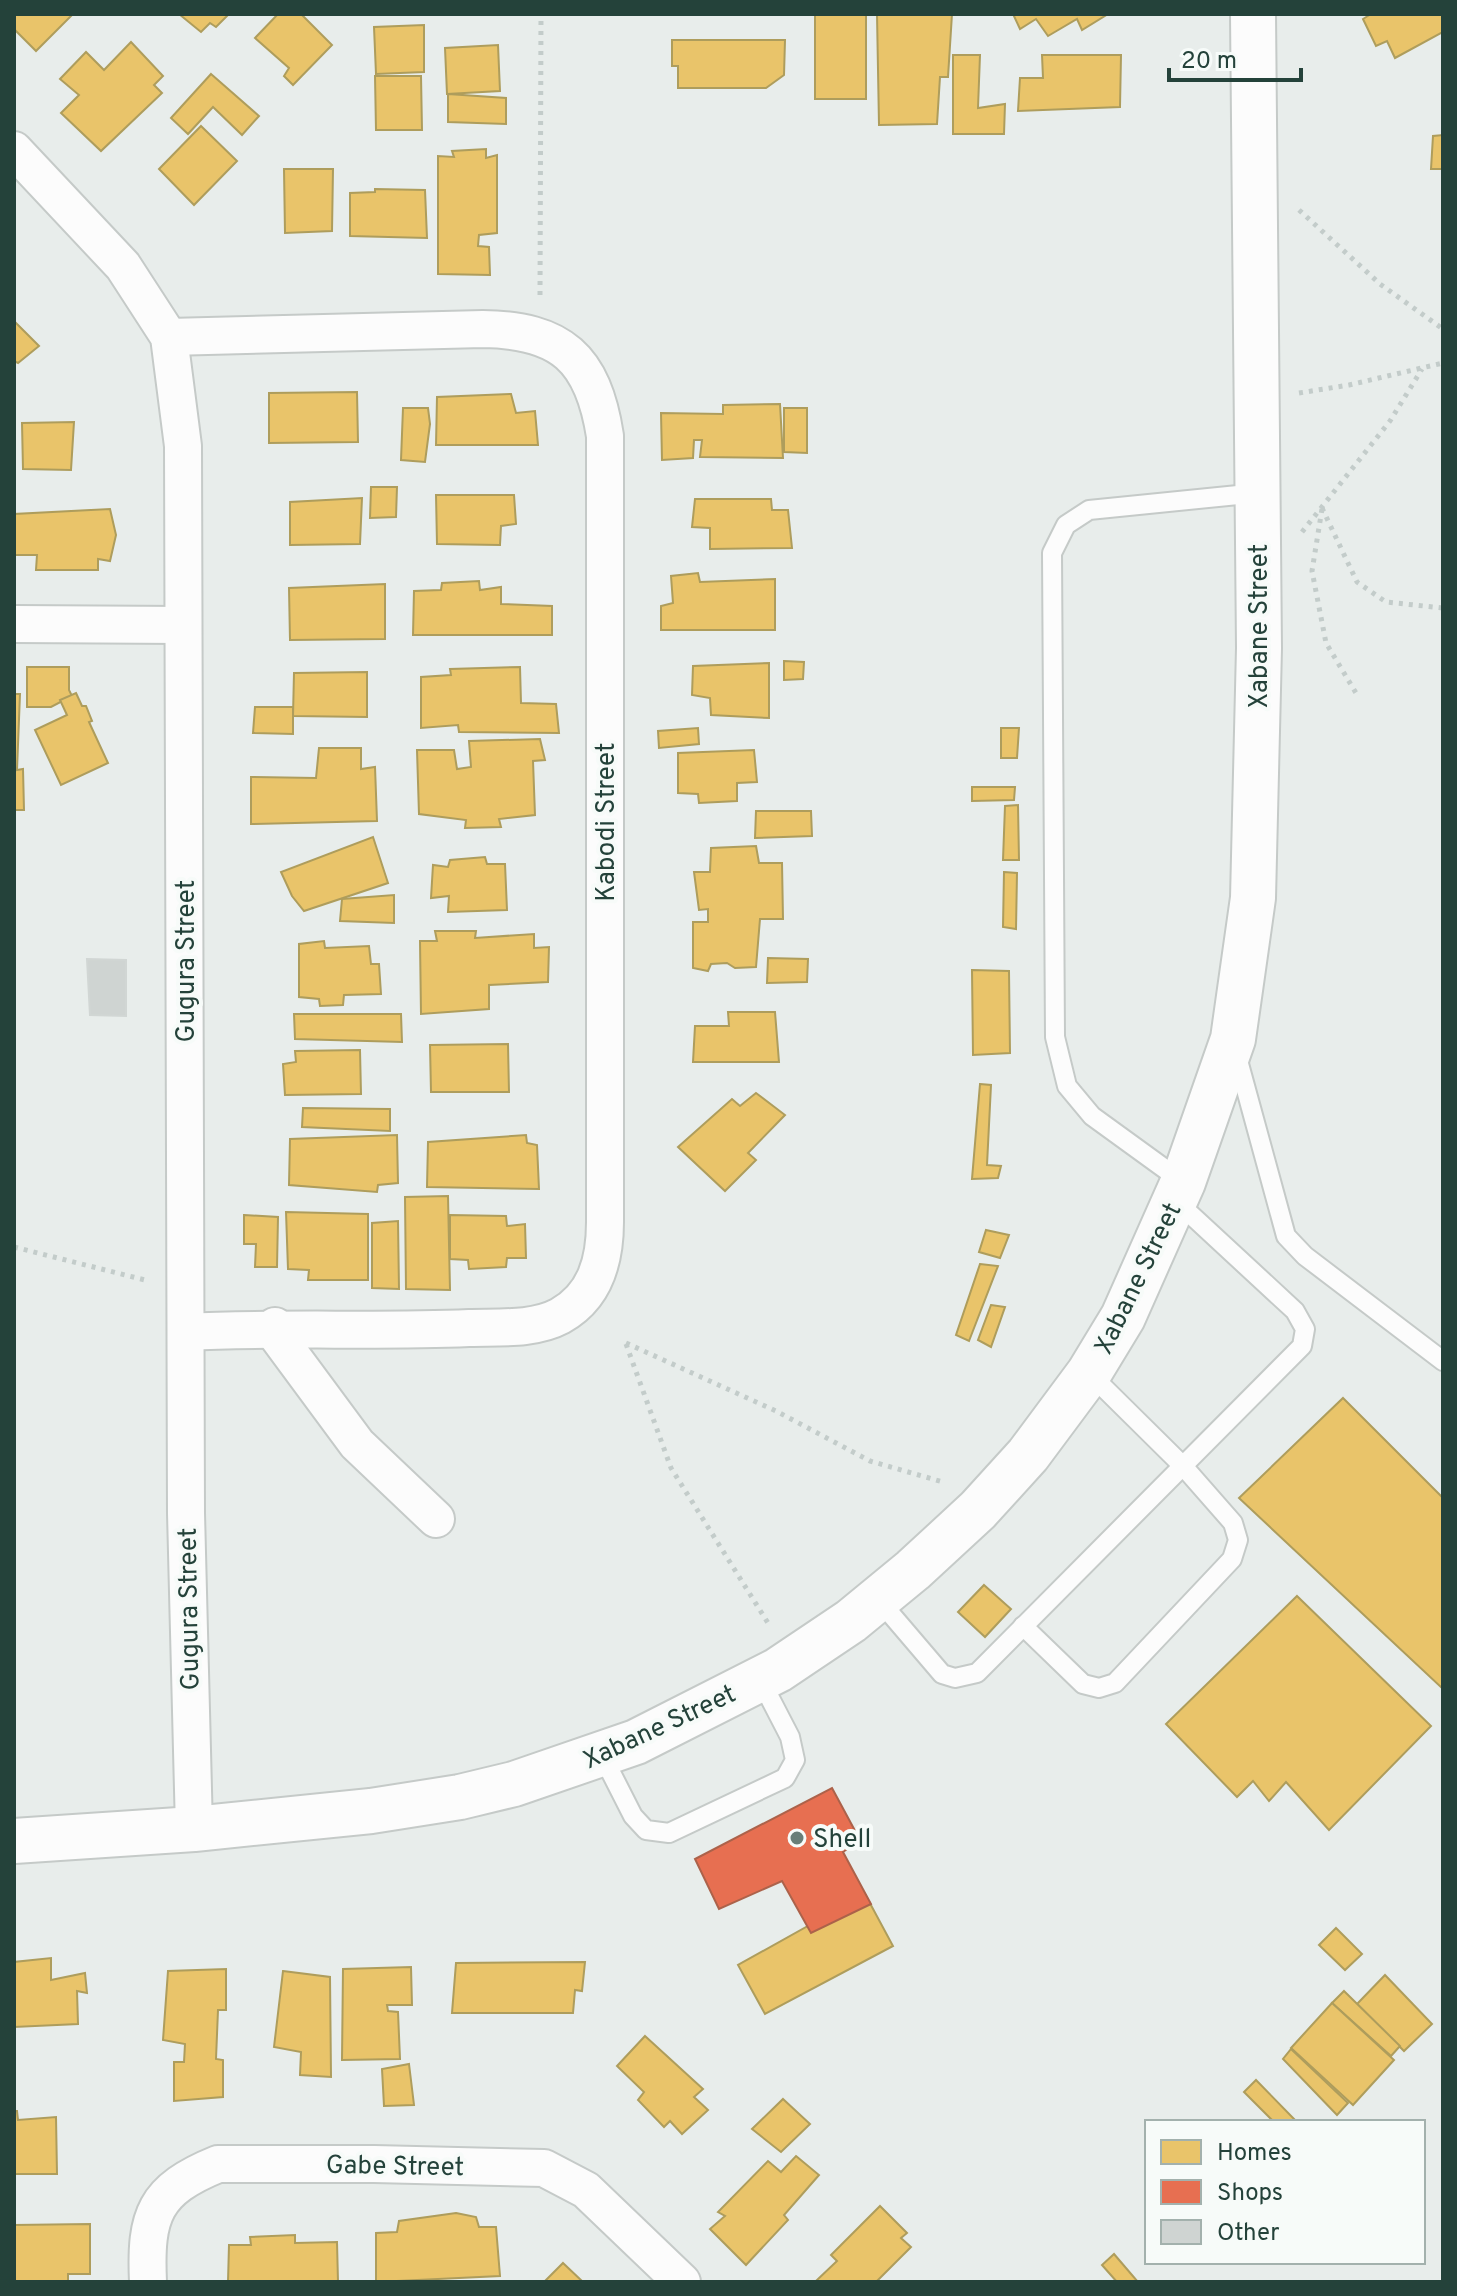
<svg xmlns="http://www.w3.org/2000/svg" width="1457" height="2296" font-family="Overpass,sans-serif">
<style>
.homes{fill:#e9c46a;stroke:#ae9d5c;stroke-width:2}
.shops{fill:#e76f51;stroke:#ac624a;stroke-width:2}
.building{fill:#cfd4d2;stroke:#d1d6d4;stroke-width:2}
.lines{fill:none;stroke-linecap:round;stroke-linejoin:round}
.service-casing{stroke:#c5cac8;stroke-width:22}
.minor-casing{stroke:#c5cac8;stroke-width:40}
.tertiary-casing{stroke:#c5cac8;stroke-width:48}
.path{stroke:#c3ccca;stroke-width:5;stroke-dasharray:4 6;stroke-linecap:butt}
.service{stroke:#fcfcfc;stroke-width:18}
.minor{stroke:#fcfcfc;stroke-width:36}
.tertiary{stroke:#fcfcfc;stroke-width:44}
.poi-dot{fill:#697e78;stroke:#f7fbf9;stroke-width:3}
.labels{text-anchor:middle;stroke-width:8;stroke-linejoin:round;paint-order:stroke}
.street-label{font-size:26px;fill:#24423a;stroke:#f7fbf9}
.poi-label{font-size:26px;fill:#24423a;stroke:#f7fbf9;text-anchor:start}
</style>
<rect width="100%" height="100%" fill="#e8edeb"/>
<g class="homes">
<polygon points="14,14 71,14 72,15 36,51 14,29"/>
<polygon points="179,14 229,14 216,27 210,23 201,32"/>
<polygon points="278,14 301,14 332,45 293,85 284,76 289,68 255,38"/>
<rect x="815" y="14" width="51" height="85"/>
<polygon points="877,14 952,14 948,77 940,77 937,124 879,125"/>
<polygon points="1013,14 1108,14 1082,30 1077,19 1048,36 1036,19 1020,29"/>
<polygon points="1371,14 1443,14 1443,32 1395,58 1387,41 1376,46 1363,19"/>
<polygon points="424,25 424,72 376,74 374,27"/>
<polygon points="672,40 785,40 784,75 766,88 678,88 678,66 672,66"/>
<polygon points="131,42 163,76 154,85 162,93 101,151 61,113 79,95 60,79 86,52 104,70"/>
<polygon points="498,45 500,91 447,94 445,48"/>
<polygon points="953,55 980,55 978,108 1005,104 1004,134 953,134"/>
<polygon points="1042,55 1121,55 1120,107 1018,111 1020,78 1043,78"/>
<polygon points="211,74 259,116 242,135 213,107 188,134 171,118"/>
<polygon points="375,76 421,76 422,130 376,130"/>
<polygon points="448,94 506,98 506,124 448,122"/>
<polygon points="201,126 237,161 194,205 159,169"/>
<polygon points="1443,135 1443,169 1431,169 1433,136"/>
<polygon points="486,149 486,158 497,155 497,233 479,235 478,246 489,247 490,275 438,274 438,156 454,157 452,151"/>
<polygon points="284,169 333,169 332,231 285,233"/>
<polygon points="375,189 425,190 427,238 350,236 350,193 375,192"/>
<polygon points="14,321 39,346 18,363 14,361"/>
<polygon points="357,392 358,442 269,443 269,393"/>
<polygon points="511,394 516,413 535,411 538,445 436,445 437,397"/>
<polygon points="780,404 783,458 700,457 702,440 694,440 693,458 662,460 661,413 723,414 723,405"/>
<polygon points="403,408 428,408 430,424 425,462 401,460"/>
<polygon points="784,408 807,408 807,453 784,452"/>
<polygon points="74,422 71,470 23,469 22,423"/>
<polygon points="371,487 397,487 396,517 370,518"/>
<polygon points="436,495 514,495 516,524 501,526 500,545 437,544"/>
<polygon points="362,498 360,544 290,545 290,502"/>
<polygon points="695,499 771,499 772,510 788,510 792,548 710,549 710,528 692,527"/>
<polygon points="110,509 116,535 110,561 98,559 98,570 36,570 37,555 14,555 14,514"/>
<polygon points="698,573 700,582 775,579 775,630 661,630 661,606 673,603 671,576"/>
<polygon points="479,581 480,590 501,587 501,604 552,606 552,635 413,635 414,591 441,590 442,583"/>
<polygon points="385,584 385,639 290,640 289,588"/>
<polygon points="784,661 804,662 803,679 784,680"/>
<polygon points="769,663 769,718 711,715 710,698 692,695 693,666"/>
<polygon points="27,667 69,667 69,690 72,696 51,707 27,707"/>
<polygon points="520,667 521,703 556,704 559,733 459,732 458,725 421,728 421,677 451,675 450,669"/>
<polygon points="367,672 367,717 293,716 294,673"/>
<polygon points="76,693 82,706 86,706 92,721 89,722 108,763 61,785 35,730 67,715 60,700"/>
<polygon points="14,694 20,694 17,770 23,769 24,810 14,810"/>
<polygon points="255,707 293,707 293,734 253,733"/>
<polygon points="698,728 699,744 659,748 658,731"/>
<polygon points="1001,728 1019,728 1017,758 1001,758"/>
<polygon points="540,739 545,760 533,761 535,815 499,819 501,827 465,828 466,820 419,814 417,750 454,750 457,769 471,767 469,741"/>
<polygon points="319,748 361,748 361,769 375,767 377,821 251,824 251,777 316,778"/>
<polygon points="754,750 757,782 737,783 737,801 699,803 698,794 678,793 678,753"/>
<polygon points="972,787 1015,787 1014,800 972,801"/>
<polygon points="1018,805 1019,860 1003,860 1005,806"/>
<polygon points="756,811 811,811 812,836 755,838"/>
<polygon points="373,837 388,883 304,911 292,896 281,872"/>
<polygon points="756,846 759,863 782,863 783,919 760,919 756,967 735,968 727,963 711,964 708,971 693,968 693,922 708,922 708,909 699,910 694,872 710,872 711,848"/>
<polygon points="485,857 487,864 505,864 507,910 448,912 449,896 431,898 433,865 448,867 450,860"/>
<polygon points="1004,872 1017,873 1016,929 1003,927"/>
<polygon points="394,895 394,923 340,921 342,899"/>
<polygon points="435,931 476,931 475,938 534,934 534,948 549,947 548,982 489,985 489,1009 421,1014 420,941 437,941"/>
<polygon points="324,941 325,948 369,946 371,964 379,964 381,994 344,995 343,1005 320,1006 319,999 299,997 299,944"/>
<polygon points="768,958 808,959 807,982 767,983"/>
<polygon points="972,970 1009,971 1010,1053 973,1055"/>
<polygon points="728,1012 775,1012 779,1062 693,1062 695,1026 729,1026"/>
<polygon points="294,1014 401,1014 402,1042 295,1039"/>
<polygon points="508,1044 509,1092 431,1092 430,1045"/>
<polygon points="360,1050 361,1094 285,1095 283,1064 296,1062 295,1051"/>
<polygon points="980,1084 991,1085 987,1165 1001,1166 998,1178 972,1179"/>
<polygon points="756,1093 785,1115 748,1153 756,1160 725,1191 678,1147 732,1099 740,1106"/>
<polygon points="303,1108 390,1109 390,1131 302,1127"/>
<polygon points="397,1135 398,1183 378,1185 377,1192 289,1185 290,1139"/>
<polygon points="526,1135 527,1143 537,1145 539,1189 427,1187 428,1142"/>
<polygon points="448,1196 450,1290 406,1289 405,1197"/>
<polygon points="286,1212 368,1214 368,1280 308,1280 309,1270 288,1269"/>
<polygon points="244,1215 278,1217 277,1267 255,1267 256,1244 244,1244"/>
<polygon points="450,1215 506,1216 507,1226 525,1224 526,1258 507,1258 506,1267 469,1269 468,1260 450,1259"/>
<polygon points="398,1221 399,1289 372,1288 372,1223"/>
<polygon points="986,1230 1009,1235 1000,1258 979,1252"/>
<polygon points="980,1264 998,1266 969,1341 956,1335"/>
<polygon points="991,1305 1005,1307 991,1347 978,1340"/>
<polygon points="1343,1398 1443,1498 1443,1689 1239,1498"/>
<polygon points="984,1585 1011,1609 985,1637 958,1612"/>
<polygon points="1297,1596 1431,1726 1329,1830 1286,1782 1269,1801 1253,1781 1237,1797 1166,1724"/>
<polygon points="865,1894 893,1946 765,2014 738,1965"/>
<polygon points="1336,1928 1362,1954 1345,1970 1319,1945"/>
<polygon points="51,1958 51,1980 85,1973 87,1993 77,1991 78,2024 14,2027 14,1962"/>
<polygon points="585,1962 582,1991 575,1990 573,2013 452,2013 456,1963"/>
<polygon points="411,1967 412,2005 387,2005 388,2011 398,2012 400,2059 342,2060 343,1969"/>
<polygon points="226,1969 226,2010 218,2010 216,2059 223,2060 223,2097 174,2101 174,2062 184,2062 185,2044 163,2040 168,1971"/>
<polygon points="283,1971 330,1977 331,2077 300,2075 301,2052 274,2047"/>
<polygon points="1385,1975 1432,2024 1404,2051 1357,2004"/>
<polygon points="1344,1991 1400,2046 1391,2056 1332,2003"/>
<polygon points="1332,2003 1394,2060 1353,2105 1291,2048"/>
<polygon points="645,2036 703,2089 694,2097 708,2110 682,2134 670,2121 664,2127 638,2100 644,2092 617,2066"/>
<polygon points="1291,2049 1348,2103 1337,2115 1283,2059"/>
<polygon points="409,2064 414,2105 384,2106 382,2069"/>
<polygon points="1256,2080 1297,2122 1274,2122 1244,2092"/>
<polygon points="783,2099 810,2124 781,2152 752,2129"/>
<polygon points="14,2111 17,2111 18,2120 56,2117 57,2174 14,2174"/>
<polygon points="796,2156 819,2175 784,2215 788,2220 746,2265 710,2229 725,2216 718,2212 768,2161 781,2172"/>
<polygon points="880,2206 907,2233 901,2238 911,2247 876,2282 819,2282 817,2280 837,2261 831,2255"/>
<polygon points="456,2213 476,2217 479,2227 496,2227 500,2276 376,2282 376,2233 397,2232 399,2221"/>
<polygon points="90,2224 90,2274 68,2274 68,2282 14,2282 14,2225"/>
<polygon points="295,2235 295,2243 337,2242 338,2282 228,2282 229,2245 251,2245 250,2237"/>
<polygon points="1114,2254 1138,2282 1117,2282 1102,2265"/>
<polygon points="563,2263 583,2282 544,2282"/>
</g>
<polygon class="shops" points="832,1788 860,1840 843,1852 871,1904 811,1933 782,1881 719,1909 695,1859"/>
<polygon class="building" points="87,959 126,960 126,1016 90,1015"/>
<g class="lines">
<defs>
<g id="service">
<polyline points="1236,1053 1286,1236 1305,1256 1443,1361"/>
<polyline points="1183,1182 1092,1116 1067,1086 1055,1037 1052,553 1066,525 1089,510 1258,493"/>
<polyline points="878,1599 942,1674 955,1678 977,1673 1302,1346 1305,1329 1295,1311 1175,1200"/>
<polyline points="1023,1626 1083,1684 1099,1688 1115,1683 1232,1559 1238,1540 1233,1523 1183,1466 1089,1373"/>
<polyline points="602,1755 633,1816 646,1830 669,1833 785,1778 795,1760 790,1737 760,1679"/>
</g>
<g id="minor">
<polyline points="14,150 123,266 169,337 183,446 186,1513 194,1829"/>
<path d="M169,337L483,329C561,330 593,358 605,436V1222C605,1260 596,1296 560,1316C534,1330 498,1327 469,1328C375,1332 281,1327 187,1332"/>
<polyline points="14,624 183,625"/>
<polyline points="275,1326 272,1329 357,1444 436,1519"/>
<path d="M148,2282C145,2215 154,2190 218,2164H374L544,2168L586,2190L682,2282"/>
</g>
<polyline id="tertiary" points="14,1841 194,1829 371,1811 460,1797 514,1784 636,1742 778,1670 851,1621 913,1570 978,1510 1028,1455 1089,1373 1123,1317 1183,1182 1233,1039 1253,898 1259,648 1253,14"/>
</defs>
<use href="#service" class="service-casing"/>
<use href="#minor" class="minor-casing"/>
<use href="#tertiary" class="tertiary-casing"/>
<g class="path">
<polyline points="1299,210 1380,284 1443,329"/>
<polyline points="540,295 541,14"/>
<polyline points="1299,393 1349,385 1443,363"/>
<polyline points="1322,508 1357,582 1386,602 1443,608"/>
<polyline points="1322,509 1312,571 1326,643 1356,693"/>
<polyline points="1302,532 1390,421 1422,369"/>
<polyline points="14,1247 145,1280"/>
<polyline points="626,1343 776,1411 870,1461 943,1482"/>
<polyline points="626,1344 671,1468 768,1623"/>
</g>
<use href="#service" class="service"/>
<use href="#minor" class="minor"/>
<use href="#tertiary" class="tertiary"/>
</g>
<circle class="poi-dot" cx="797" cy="1838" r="8"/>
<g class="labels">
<g class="street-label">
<text transform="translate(1258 626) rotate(-90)" y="9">Xabane Street</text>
<text transform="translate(605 822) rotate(-90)" y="9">Kabodi Street</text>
<text transform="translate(185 961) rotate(-90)" y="9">Gugura Street</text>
<text transform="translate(1137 1278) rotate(-64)" y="9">Xabane Street</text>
<text transform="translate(188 1609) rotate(-91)" y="9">Gugura Street</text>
<text transform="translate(659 1726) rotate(-25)" y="9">Xabane Street</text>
<text transform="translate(395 2165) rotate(1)" y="9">Gabe Street</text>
</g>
<g class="poi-label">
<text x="813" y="1847">Shell</text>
</g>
</g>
<rect width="1457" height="2296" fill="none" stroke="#24423a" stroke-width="32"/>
<rect x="1145" y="2120" width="280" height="144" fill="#f7fbf9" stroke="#a3b1ad" stroke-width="2"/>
<rect x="1161" y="2140" width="40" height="24" fill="#e9c46a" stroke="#a3b1ad" stroke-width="2"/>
<text x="1217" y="2160" font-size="24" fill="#24423a">Homes</text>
<rect x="1161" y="2180" width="40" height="24" fill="#e76f51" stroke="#a3b1ad" stroke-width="2"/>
<text x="1217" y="2200" font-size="24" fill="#24423a">Shops</text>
<rect x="1161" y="2220" width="40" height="24" fill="#cfd4d2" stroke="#a3b1ad" stroke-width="2"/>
<text x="1217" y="2240" font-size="24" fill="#24423a">Other</text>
<path d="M1169 68v12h132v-12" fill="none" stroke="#24423a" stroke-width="4"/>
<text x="1181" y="68" font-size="24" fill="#24423a" stroke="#f7fbf9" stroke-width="6" paint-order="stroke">20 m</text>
</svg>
